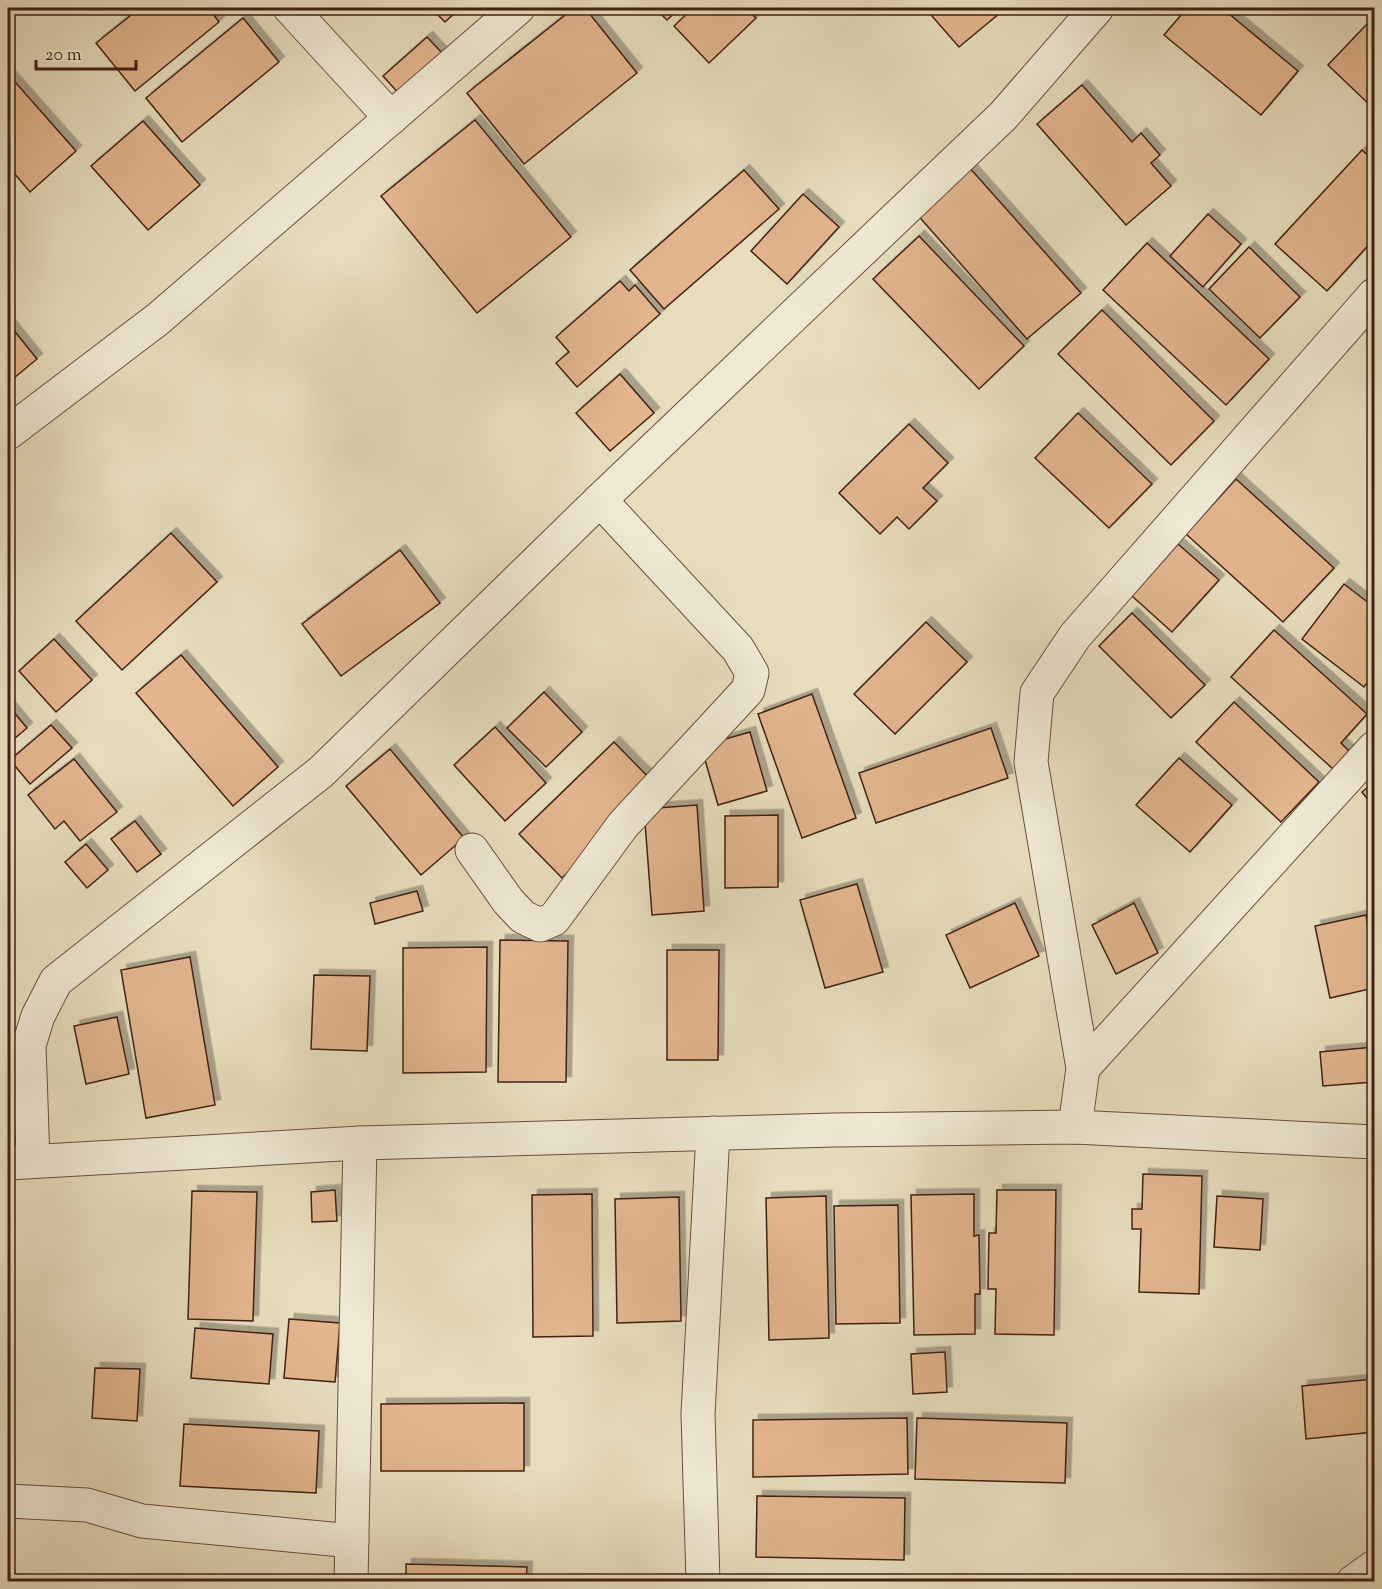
<svg xmlns="http://www.w3.org/2000/svg" width="1382" height="1589" font-family="'Sorts Mill Goudy',serif">
<style>
.building{fill:#e2b58e;stroke:#412014;stroke-width:1.5;filter:url(#shadow)}
.lines{fill:none;stroke-linecap:round;stroke-linejoin:round}
.street-casing{stroke:#6a4f3e;stroke-width:35}
.street{stroke:#efe9d4;stroke-width:33}
</style>
<defs>
<filter id="shadow"><feDropShadow dx="5.5" dy="-5.5" stdDeviation="0" flood-color="#0004"/></filter>
</defs>
<rect width="100%" height="100%" fill="#e7ddbd"/>
<filter id="stains"><feTurbulence type="fractalNoise" baseFrequency=".00333" numOctaves="4"/><feColorMatrix values="0 0 0 0 .2 0 0 0 0 .09 0 0 0 0 .02 0 0 0 .5 -.17"/></filter>
<radialGradient id="worn" r=".72"><stop offset=".6" stop-color="#630" stop-opacity="0"/><stop offset="1" stop-color="#630" stop-opacity=".3"/></radialGradient>
<g class="building">
<polygon points="140,8 221,8 213,14 219,22 135,91 96,43"/>
<polygon points="431,8 460,8 445,22"/>
<polygon points="574,8 585,8 637,73 524,164 467,93"/>
<polygon points="655,8 680,8 667,20"/>
<polygon points="693,8 746,8 756,18 709,63 674,26"/>
<polygon points="925,8 1006,8 959,47"/>
<polygon points="1187,8 1222,8 1298,71 1261,115 1164,35"/>
<polygon points="243,18 279,62 182,142 146,98"/>
<polygon points="1367,24 1374,31 1374,109 1328,65"/>
<polygon points="427,37 445,56 401,96 383,76"/>
<polygon points="8,74 76,151 30,192 8,166"/>
<polygon points="1082,85 1132,142 1141,133 1160,155 1151,163 1171,186 1126,225 1037,124"/>
<polygon points="475,120 571,237 477,313 381,196"/>
<polygon points="143,121 200,185 148,230 91,166"/>
<polygon points="1362,150 1374,161 1374,239 1327,291 1275,244"/>
<polygon points="968,166 1081,293 1027,339 915,212"/>
<polygon points="744,170 779,209 664,309 630,270"/>
<polygon points="803,194 839,227 787,284 751,251"/>
<polygon points="1208,214 1241,244 1203,287 1170,256"/>
<polygon points="919,236 1024,346 979,389 873,279"/>
<polygon points="1147,243 1269,359 1226,405 1103,290"/>
<polygon points="1249,247 1300,297 1260,338 1209,289"/>
<polygon points="620,281 629,291 635,285 660,314 577,387 556,363 569,352 556,337"/>
<polygon points="1102,310 1214,421 1171,465 1058,354"/>
<polygon points="8,323 37,359 8,383"/>
<polygon points="620,374 654,413 610,451 576,413"/>
<polygon points="1078,413 1152,484 1109,528 1035,458"/>
<polygon points="909,424 948,463 923,488 937,501 909,529 897,517 880,534 839,493"/>
<polygon points="1236,479 1334,568 1283,622 1186,534"/>
<polygon points="171,533 217,582 122,670 76,621"/>
<polygon points="1178,544 1219,580 1172,632 1132,596"/>
<polygon points="400,550 440,603 341,676 302,624"/>
<polygon points="1344,584 1374,607 1374,673 1364,687 1302,639"/>
<polygon points="1132,613 1205,685 1171,718 1099,646"/>
<polygon points="926,622 967,662 895,734 854,694"/>
<polygon points="1274,630 1367,714 1341,743 1349,751 1333,769 1231,677"/>
<polygon points="54,639 92,680 56,712 19,671"/>
<polygon points="181,655 278,767 233,806 136,693"/>
<polygon points="544,692 582,732 546,767 507,728"/>
<polygon points="812,694 856,818 802,838 758,714"/>
<polygon points="1234,702 1319,782 1281,822 1196,742"/>
<polygon points="8,705 27,728 8,744"/>
<polygon points="51,725 72,748 30,784 10,760"/>
<polygon points="495,727 546,783 505,821 454,765"/>
<polygon points="991,728 1008,778 876,823 859,773"/>
<polygon points="750,732 767,791 718,805 701,746"/>
<polygon points="614,742 657,786 562,878 519,834"/>
<polygon points="390,749 464,838 421,875 346,786"/>
<polygon points="1179,758 1232,805 1190,852 1136,805"/>
<polygon points="74,759 117,812 80,841 64,821 55,829 28,795"/>
<polygon points="1374,782 1374,807 1362,792"/>
<polygon points="697,805 704,911 652,915 644,809"/>
<polygon points="778,815 778,887 725,888 725,816"/>
<polygon points="135,821 161,854 137,872 111,839"/>
<polygon points="86,844 108,870 87,888 65,862"/>
<polygon points="857,884 883,972 825,988 800,900"/>
<polygon points="417,891 423,911 375,924 370,903"/>
<polygon points="1015,903 1039,956 970,988 946,935"/>
<polygon points="1134,903 1158,953 1116,974 1092,925"/>
<polygon points="1366,915 1374,957 1374,988 1330,998 1315,926"/>
<polygon points="500,940 568,941 566,1082 498,1082"/>
<polygon points="487,947 486,1072 403,1073 403,948"/>
<polygon points="667,950 719,950 718,1060 667,1060"/>
<polygon points="190,957 215,1105 146,1118 121,970"/>
<polygon points="314,975 370,976 367,1051 311,1049"/>
<polygon points="117,1017 129,1074 86,1084 74,1026"/>
<polygon points="1374,1047 1374,1082 1323,1086 1320,1052"/>
<polygon points="1143,1174 1202,1176 1199,1294 1139,1292 1141,1229 1132,1229 1132,1209 1142,1209"/>
<polygon points="335,1190 337,1221 312,1222 311,1192"/>
<polygon points="997,1190 1056,1190 1054,1335 995,1334 996,1289 988,1289 989,1233 996,1233"/>
<polygon points="192,1191 257,1192 253,1321 188,1319"/>
<polygon points="592,1194 593,1336 533,1337 532,1195"/>
<polygon points="974,1194 974,1236 979,1235 980,1294 975,1294 975,1334 914,1335 911,1195"/>
<polygon points="826,1196 829,1338 769,1340 766,1198"/>
<polygon points="1217,1196 1263,1199 1260,1250 1214,1247"/>
<polygon points="679,1197 681,1321 617,1323 615,1199"/>
<polygon points="898,1205 900,1323 836,1324 834,1206"/>
<polygon points="289,1319 340,1323 335,1382 284,1378"/>
<polygon points="195,1328 273,1334 269,1384 191,1378"/>
<polygon points="945,1352 947,1392 913,1394 911,1354"/>
<polygon points="95,1368 140,1369 137,1421 92,1418"/>
<polygon points="1374,1379 1374,1432 1306,1439 1302,1386"/>
<polygon points="524,1403 524,1471 381,1471 381,1404"/>
<polygon points="907,1418 908,1474 753,1477 753,1420"/>
<polygon points="917,1418 1067,1423 1065,1483 915,1479"/>
<polygon points="184,1424 319,1431 316,1493 180,1486"/>
<polygon points="757,1496 905,1498 904,1560 756,1557"/>
<polygon points="406,1564 527,1567 526,1582 406,1582"/>
</g>
<g class="lines">
<defs>
<g id="street">
<polyline points="290,8 391,118"/>
<polyline points="8,433 158,319 518,8"/>
<polyline points="472,850 508,901 523,917 540,925 554,919 623,825 748,690 752,673 738,649 600,500"/>
<polyline points="1083,1068 1374,748"/>
<polyline points="1075,1127 1083,1068 1031,762 1037,693 1075,636 1374,295"/>
<polyline points="33,1161 29,1045 38,1016 56,981 321,772 600,500 1003,116 1097,8"/>
<polyline points="8,1163 360,1143 834,1130 1075,1127 1374,1142"/>
<polyline points="8,1501 87,1505 142,1521 352,1541"/>
<polyline points="351,1582 360,1143"/>
<polyline points="703,1582 698,1414 713,1133"/>
<polyline points="1353,1582 1374,1567"/>
</g>
</defs>
<use href="#street" class="street-casing"/>
<use href="#street" class="street"/>
</g>
<rect width="1382" height="1589" fill="none" stroke="#e7ddbd" stroke-width="30"/>
<rect x="9" y="9" width="1364" height="1571" fill="none" stroke="#412014" stroke-width="3"/>
<rect x="15" y="15" width="1352" height="1559" fill="none" stroke="#412014" stroke-width="1.5"/>
<path d="M36 60v9h100v-9" fill="none" stroke="#412014" stroke-width="3"/>
<text x="45" y="60" font-size="18" fill="#412014" stroke="#efe9d4" stroke-width="4.5" paint-order="stroke">20 m</text>
<rect width="100%" height="100%" filter="url(#stains)"/>
<rect width="100%" height="100%" fill="url(#worn)"/>
</svg>
